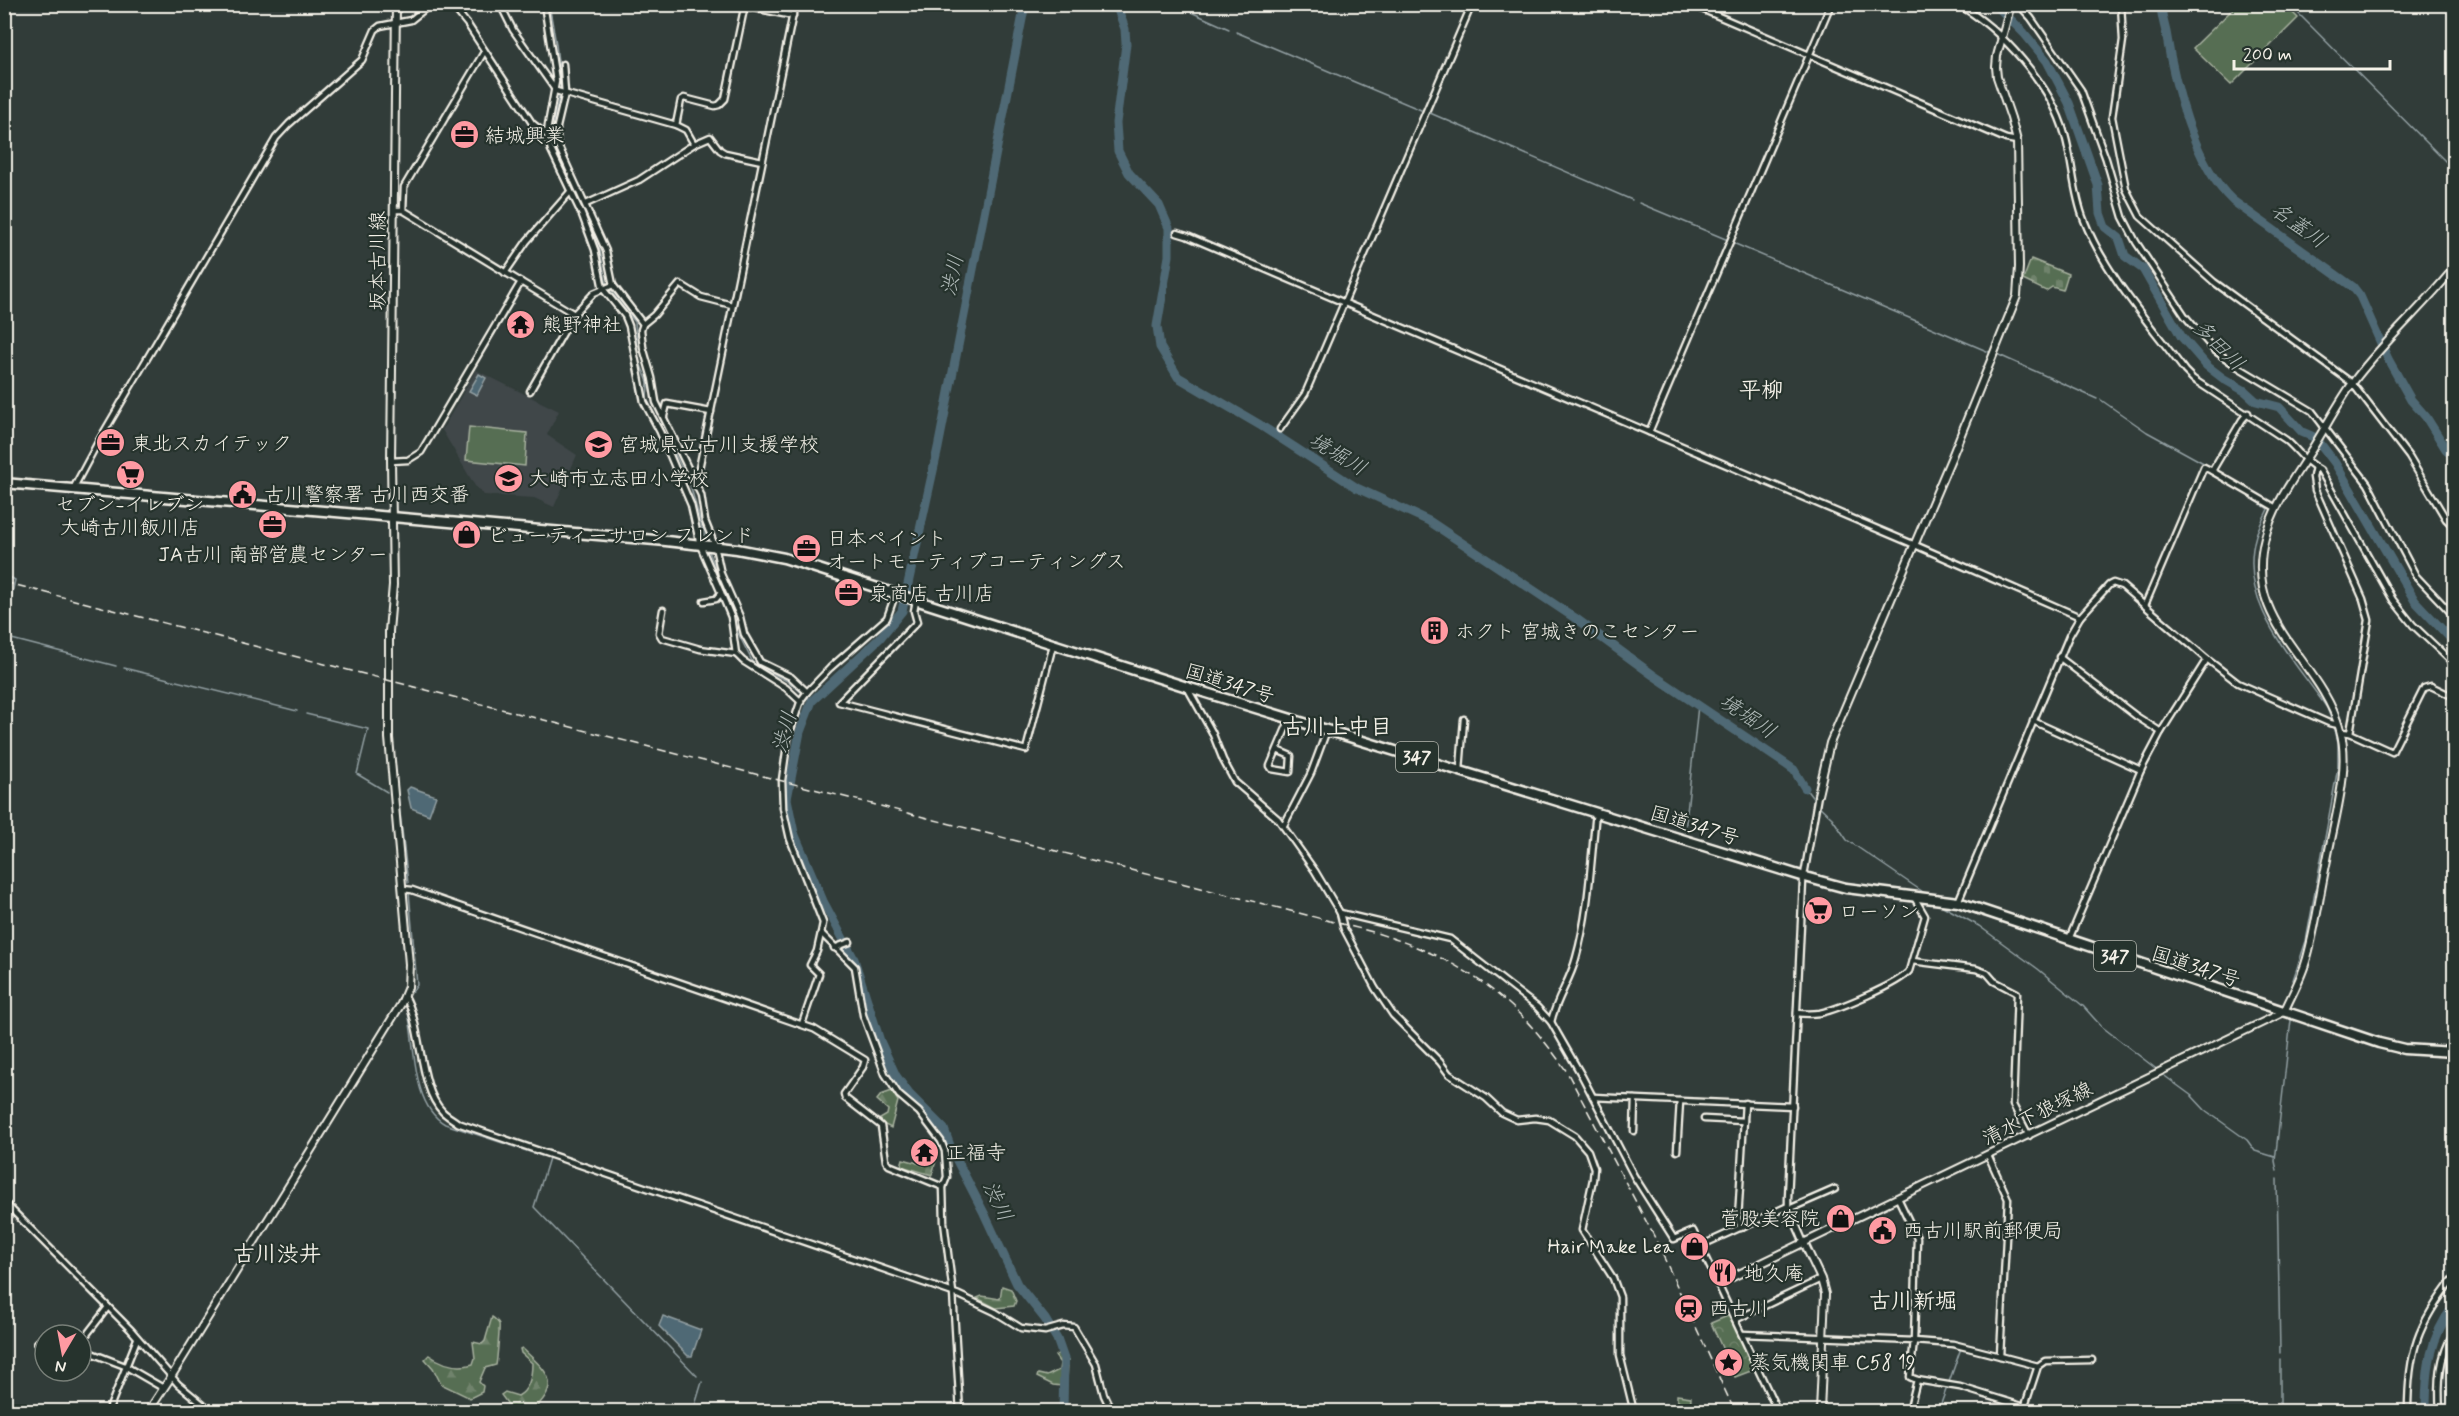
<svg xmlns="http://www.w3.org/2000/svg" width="2459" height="1416" font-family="Mynerve,'Klee One',sans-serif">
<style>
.built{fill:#3f4648}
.grass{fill:#576e53;stroke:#a6b09e;stroke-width:1.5}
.forest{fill:url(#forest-firs);stroke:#a6b09e;stroke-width:1.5}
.cemetery{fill:url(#cemetery-stones);stroke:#a6b09e;stroke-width:1.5}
.park{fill:url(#park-crowns);stroke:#a6b09e;stroke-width:1.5}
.water{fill:#506974;stroke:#929fa2;stroke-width:1.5}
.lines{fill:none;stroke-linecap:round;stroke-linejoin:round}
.stream{stroke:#929fa2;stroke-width:1.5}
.river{stroke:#506974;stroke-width:9}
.street-casing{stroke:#f4f1e8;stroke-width:9}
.secondary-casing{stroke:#f4f1e8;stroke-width:10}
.highway-casing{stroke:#f4f1e8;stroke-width:13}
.street{stroke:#26332d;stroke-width:4.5}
.secondary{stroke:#26332d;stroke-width:6}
.highway{stroke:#26332d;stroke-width:8}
.rail{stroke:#f4f1e8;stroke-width:1.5;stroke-dasharray:9 4.5;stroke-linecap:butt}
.labels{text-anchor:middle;stroke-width:4.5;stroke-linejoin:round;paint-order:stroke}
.shield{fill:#26332d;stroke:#b6b8b0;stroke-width:1.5}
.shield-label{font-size:18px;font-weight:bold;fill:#f4f1e8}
.poi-label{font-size:20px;fill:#f4f1e8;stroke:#26332d;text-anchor:start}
.street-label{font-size:20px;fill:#f4f1e8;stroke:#26332d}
.water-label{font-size:21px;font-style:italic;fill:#b2bbba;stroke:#26332d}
.quarter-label{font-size:22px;font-weight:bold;fill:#f4f1e8;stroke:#26332d}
</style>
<defs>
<pattern id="forest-firs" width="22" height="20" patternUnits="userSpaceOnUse" patternTransform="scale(1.5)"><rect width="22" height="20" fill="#576e53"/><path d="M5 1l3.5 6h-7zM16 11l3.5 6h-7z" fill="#70836c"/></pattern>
<pattern id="cemetery-stones" width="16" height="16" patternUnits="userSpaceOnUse" patternTransform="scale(1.5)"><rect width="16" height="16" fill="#576e53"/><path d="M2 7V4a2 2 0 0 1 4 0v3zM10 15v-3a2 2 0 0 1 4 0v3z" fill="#70836c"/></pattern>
<pattern id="park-crowns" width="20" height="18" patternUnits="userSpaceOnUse" patternTransform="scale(1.5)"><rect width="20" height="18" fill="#576e53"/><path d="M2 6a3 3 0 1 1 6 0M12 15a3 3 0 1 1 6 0" fill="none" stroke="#70836c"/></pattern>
</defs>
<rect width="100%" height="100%" fill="#313c39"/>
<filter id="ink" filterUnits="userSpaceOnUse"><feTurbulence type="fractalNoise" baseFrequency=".0167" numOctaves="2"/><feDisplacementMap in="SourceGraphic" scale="12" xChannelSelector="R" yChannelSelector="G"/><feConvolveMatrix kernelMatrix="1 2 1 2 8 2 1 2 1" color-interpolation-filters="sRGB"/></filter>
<g filter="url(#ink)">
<polygon class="built" points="476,370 559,411 547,435 577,455 554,507 534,498 484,495 475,486 442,430"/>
<g class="grass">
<polygon points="2237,5 2285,5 2298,18 2231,85 2193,48"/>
<polygon points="469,427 527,433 525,466 466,460"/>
</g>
<g class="forest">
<polygon points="892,1091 898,1101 891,1128 883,1124 880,1119 887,1115 888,1110 877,1100 881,1095"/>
<polygon points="1002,1286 1011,1289 1016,1301 1014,1306 996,1308 977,1298 982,1296 1000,1299"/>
<path d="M492,1317C494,1318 498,1322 499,1324C500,1326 497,1360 496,1365L485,1368L479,1382L483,1386L482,1392L470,1398L441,1384L433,1368L425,1359L429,1355C442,1364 457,1369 473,1364L475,1358L473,1342L482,1344L485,1341Z"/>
<path d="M522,1348C546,1371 564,1383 532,1411H513L501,1395L505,1392L518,1396C529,1390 532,1375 532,1363L521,1353L520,1349Z"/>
<polygon points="1059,1353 1065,1355 1068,1361 1067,1382 1062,1386 1053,1385 1037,1377 1038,1374 1047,1376 1059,1370 1060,1363 1055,1356"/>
<polygon points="1677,1395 1691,1397 1690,1411 1685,1411 1685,1407 1677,1400"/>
</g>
<g class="cemetery">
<polygon points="2031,259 2068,274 2063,290 2052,287 2046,291 2023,280"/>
<polygon points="929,1151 938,1153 932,1175 901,1166 903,1159 925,1165"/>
</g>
<polygon class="park" points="1730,1315 1756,1369 1735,1377 1711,1323"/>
<g class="water">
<polygon points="479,374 486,378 477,395 469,391"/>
<polygon points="410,787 436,796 429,815 411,808 407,790"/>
<polygon points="663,1316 701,1330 692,1356 688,1356 659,1326"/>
</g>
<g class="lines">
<g class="stream">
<polyline points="549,4 556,44 561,88 552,127 554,149 592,230 600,251 607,286 635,322 638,358 648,382 647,399 690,484 706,542"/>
<polyline points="1173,4 1229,29"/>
<polyline points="2289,4 2454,170"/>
<polyline points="1236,32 1421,110"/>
<polyline points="1430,113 1632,200"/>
<polyline points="1639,203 1728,240"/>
<polyline points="1733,243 1989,352"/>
<polyline points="1999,355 2097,399"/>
<polyline points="2101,400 2147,432 2209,466"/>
<polyline points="2216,469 2216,470"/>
<path d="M2213,476L2239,489L2268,509C2264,518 2259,526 2256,535C2236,602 2293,658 2327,708L2332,721"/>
<polyline points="708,549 732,610 738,633 753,663 789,682 802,693"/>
<polyline points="4,574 15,580 4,629"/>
<polyline points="4,637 116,666"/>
<polyline points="124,668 297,711"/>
<polyline points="806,696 812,701"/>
<polyline points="306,714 368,729 357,774 387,792"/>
<polyline points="1805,788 1815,801"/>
<polyline points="398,795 408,883"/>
<polyline points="1817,804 1832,818 1847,840 1926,894"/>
<polyline points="1685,832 1698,705"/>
<polyline points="409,892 417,985 412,992"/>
<polyline points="1939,904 1979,926 2038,969 2083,1006 2101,1026 2159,1071"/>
<polyline points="2293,980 2306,941 2338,767 2338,742 2334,726"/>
<path d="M407,1008C416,1041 410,1104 445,1124L542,1156"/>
<polyline points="2162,1074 2192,1096 2205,1110 2247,1140 2255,1151 2275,1157"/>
<polyline points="549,1158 534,1207 697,1376"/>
<polyline points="2277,1171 2275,1161 2291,1020"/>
<polyline points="2277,1179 2280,1353"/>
<polyline points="2280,1360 2280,1412"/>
<polyline points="1949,1382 1961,1348"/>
<polyline points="693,1412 702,1382"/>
<polyline points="1938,1412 1947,1387"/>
</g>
<g class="river">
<polyline points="1025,4 938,448 902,611 880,638 812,701 800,732 787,799 794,833 823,901 854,959 880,1041 896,1076 909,1094 944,1129 952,1151 984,1213 1017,1284 1045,1319 1057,1339 1064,1359 1063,1412"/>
<polyline points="1116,4 1125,29 1126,44 1116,123 1118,151 1129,173 1159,205 1169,228 1169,256 1157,326 1160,347 1178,377 1260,425 1357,488 1429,521 1575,618 1653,675 1787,765 1794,770 1805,788"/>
<polyline points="1995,4 2024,33 2047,61 2069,103 2098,185 2100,213 2105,227 2119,238 2125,256 2143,269 2181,336 2207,366 2224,379 2245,391 2256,401 2279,407 2302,432 2316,438 2335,463 2415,601 2454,642"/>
<path d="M2161,4C2161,14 2164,23 2166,32C2174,83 2194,165 2233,201L2353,287L2360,296L2388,359L2411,400L2426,417L2446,449L2454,456"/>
<polyline points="4,1408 7,1412"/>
<path d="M2426,1412C2426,1372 2429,1337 2454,1306"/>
</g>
<defs>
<g id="street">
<polyline points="451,4 468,25 532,123 547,135"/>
<polyline points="500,4 513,30 556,91 676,125 681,100 684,98 715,106 719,105 725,99 744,9 749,7 793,16"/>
<polyline points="544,4 556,81 548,125 547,135 551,150 582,215 595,250 603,289 625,316 629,326 644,402 660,432 691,505 700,545 721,593 716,599 704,601"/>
<polyline points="1690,4 2006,139 2017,141"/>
<path d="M1957,4C2001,28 2052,86 2065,135C2073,163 2073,193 2084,220C2105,274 2150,324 2185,371L2193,379L2286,440C2300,452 2303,461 2320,470L2393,600L2413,625L2454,664"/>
<polyline points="2018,4 2031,18 2081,90 2106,159 2123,217 2136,242 2185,316 2214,350 2238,367 2312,411 2368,484 2416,576 2454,616"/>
<polyline points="2121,4 2123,40 2112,117 2126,189 2140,216 2214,282 2352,383 2409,457 2446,519 2454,527"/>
<polyline points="563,64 565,93 557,127 557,143 606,251 613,285 643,324 641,330 643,347 652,378 656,402 701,495 705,521 715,546 721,574 740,617 744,634 760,662 791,677 807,692"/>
<polyline points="676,125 686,130 694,144"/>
<polyline points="586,204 639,180 694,144 710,137 720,150 725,153 762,161"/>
<polyline points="394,210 403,210 521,282"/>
<polyline points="403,210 404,187 484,52"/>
<polyline points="1177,233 1187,236 1915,545 2080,617"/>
<polyline points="505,273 527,241 570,192"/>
<polyline points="643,324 654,315 680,284 701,297 732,305"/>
<polyline points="530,391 574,314"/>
<polyline points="664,416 667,404 711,412"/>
<polyline points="1280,429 1305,394 1472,4"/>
<polyline points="1649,432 1831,4"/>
<polyline points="391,461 408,460 421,452 521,282 574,314 594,293 613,285"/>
<polyline points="2315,467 2313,477 2315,490 2363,599 2369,620 2350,733 2341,732"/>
<polyline points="2212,471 2276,508"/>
<polyline points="696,483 795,4"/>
<polyline points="73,489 97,444 276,138 289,124 362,60 375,30 380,26 411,20 431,4"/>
<polyline points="721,593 731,617 736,654 743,661 786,688 801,702"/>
<polyline points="895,595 887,618 830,668 807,692 801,700 788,738 782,780 783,808 790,839 823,923 821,933 855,967 863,1015 885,1074 899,1095 919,1112 941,1141 945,1151 947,1177 943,1187 944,1222 953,1293 960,1412"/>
<polyline points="916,601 914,611 917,622 839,702 1026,750 1053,645"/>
<polyline points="2145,605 2204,467 2212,471 2242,420 2248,413"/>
<polyline points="663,610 659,633 662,638 700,649 736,654"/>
<polyline points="2059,657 2136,716 2161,732"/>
<polyline points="1188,689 1212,732 1223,760 1235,782 1278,819 1315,871 1340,913 1344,929 1375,988 1393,1015 1440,1062 1449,1074 1486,1098 1502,1113 1517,1120 1535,1118 1549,1120 1575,1136 1588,1151 1594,1168 1593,1179 1582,1230 1613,1278 1620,1297 1620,1355 1634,1412"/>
<polyline points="2033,721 2141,770"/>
<polyline points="2350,733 2392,752 2424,688 2431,686 2454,697"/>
<polyline points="1277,750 1291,756 1290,772 1272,769 1270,766 1290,719"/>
<polyline points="1460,770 1464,719"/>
<polyline points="1284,825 1311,773 1327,730"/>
<polyline points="403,889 412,890 814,1029 865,1060 863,1067 844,1094 845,1098 881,1126 886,1161 889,1165 943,1187"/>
<polyline points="1958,902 2069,636 2080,617 2109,585 2113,583 2122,586 2207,659 2238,683 2329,723 2339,725"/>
<polyline points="1340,913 1450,939 1537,1007 1551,1022 1582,1076 1634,1176 1674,1239 1693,1231 1778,1412"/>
<polyline points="2069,939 2141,770 2161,732 2207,659"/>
<polyline points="834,948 850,942"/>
<polyline points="1912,961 1976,969 1987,973 1994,981 2017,993 2013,1105 2029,1136"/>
<path d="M405,996C423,1028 418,1087 443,1112C447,1116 453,1119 458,1123L959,1295L995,1312L1021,1328L1045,1331L1063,1326L1074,1327L1096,1364L1104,1395L1112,1412"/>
<path d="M1797,1013C1805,1014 1812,1014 1820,1013C1838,1009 1899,984 1909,971L1925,916L1914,897"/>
<path d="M1551,1022C1556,999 1570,981 1576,958C1589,912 1591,860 1596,812"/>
<polyline points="802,1024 819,974 810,965 817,951 821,933"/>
<polyline points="1593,1097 1793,1106"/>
<polyline points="1704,1119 1744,1121"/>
<polyline points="1634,1131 1635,1099"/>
<polyline points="1677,1151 1680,1101"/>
<polyline points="1898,1198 1917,1238 1914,1341 1953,1344 2000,1356 2008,1199 1988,1155"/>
<polyline points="4,1202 131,1330 178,1384 212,1412"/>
<polyline points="1789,1209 1835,1189"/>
<polyline points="1741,1228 1738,1219 1745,1103"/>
<polyline points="1804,1243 1788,1206 1788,1198 1803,881 1818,795"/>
<polyline points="1700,1246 1788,1206"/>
<polyline points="1735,1320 1821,1279"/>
<polyline points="1742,1334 1914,1341 1910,1377 1917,1380 1960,1387 2025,1407"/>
<polyline points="46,1335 49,1332 61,1335"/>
<polyline points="81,1342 108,1307"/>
<polyline points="37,1343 45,1336"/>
<polyline points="81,1349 125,1366 163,1388"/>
<polyline points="2000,1356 2038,1366"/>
<polyline points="108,1412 137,1339"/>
<polyline points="1909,1412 1917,1380"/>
<polyline points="2023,1412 2038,1366 2045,1361 2092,1360"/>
<path d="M2408,1412C2408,1352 2417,1325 2454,1278"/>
<path d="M2440,1412C2438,1382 2439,1357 2454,1332"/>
</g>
<g id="secondary">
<polyline points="1818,795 1830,743 1953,454 2017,296 2019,267 2017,141 2011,118 1997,77 1996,67 1997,56 2011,4"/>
<polyline points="1804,1243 1821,1279 1825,1294 1820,1412"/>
<path d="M1718,1284L2284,1012C2292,994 2302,977 2307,958C2316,926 2320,892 2327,860C2334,821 2351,768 2340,730C2321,659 2242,623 2265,538C2272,509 2291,482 2307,457C2324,431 2338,402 2357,377C2387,338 2424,306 2454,268"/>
<polyline points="148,1412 171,1377 401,1004 408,987 409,964 389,738 389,631 393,585 391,461 396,4"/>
</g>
<polyline id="highway" points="4,483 666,541 737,549 784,558 1187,687 1805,877 1846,888 1958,902 2379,1043 2404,1049 2454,1052"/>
</defs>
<use href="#street" class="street-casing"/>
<use href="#secondary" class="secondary-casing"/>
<use href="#highway" class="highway-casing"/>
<use href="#street" class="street"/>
<use href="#secondary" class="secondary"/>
<use href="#highway" class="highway"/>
<path class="rail" d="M4,582L1373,932C1460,958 1515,996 1567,1072L1654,1236L1735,1412"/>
</g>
</g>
<defs>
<symbol id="office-disc" viewBox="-11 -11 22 22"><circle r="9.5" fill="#ff9aa2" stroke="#26332d"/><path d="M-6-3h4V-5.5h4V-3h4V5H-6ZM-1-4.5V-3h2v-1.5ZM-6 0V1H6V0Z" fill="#111"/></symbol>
<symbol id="temple-disc" viewBox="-11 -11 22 22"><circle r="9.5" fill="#ff9aa2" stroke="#26332d"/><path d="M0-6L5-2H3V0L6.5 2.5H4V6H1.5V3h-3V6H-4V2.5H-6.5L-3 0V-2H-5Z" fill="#111"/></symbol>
<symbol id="school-disc" viewBox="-11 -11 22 22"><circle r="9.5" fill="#ff9aa2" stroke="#26332d"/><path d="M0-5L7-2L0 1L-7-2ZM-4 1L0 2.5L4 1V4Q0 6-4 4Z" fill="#111"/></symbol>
<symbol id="supermarket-disc" viewBox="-11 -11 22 22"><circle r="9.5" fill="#ff9aa2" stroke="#26332d"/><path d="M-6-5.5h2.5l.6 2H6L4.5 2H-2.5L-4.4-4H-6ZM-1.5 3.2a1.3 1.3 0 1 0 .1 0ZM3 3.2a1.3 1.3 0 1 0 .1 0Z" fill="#111"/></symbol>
<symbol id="civic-disc" viewBox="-11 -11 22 22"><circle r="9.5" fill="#ff9aa2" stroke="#26332d"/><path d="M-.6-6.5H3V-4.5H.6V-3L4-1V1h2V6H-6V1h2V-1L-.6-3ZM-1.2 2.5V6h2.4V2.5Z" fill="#111"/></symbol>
<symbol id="shop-disc" viewBox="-11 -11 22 22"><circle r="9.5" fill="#ff9aa2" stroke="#26332d"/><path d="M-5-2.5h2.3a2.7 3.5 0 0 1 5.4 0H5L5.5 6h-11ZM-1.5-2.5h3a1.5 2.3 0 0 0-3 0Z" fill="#111"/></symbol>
<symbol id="building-disc" viewBox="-11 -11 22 22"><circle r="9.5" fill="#ff9aa2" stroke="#26332d"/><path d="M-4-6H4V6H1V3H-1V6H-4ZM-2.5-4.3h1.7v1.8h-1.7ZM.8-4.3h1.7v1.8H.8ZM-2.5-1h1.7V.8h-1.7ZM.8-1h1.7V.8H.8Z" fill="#111"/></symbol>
<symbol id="restaurant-disc" viewBox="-11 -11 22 22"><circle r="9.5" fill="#ff9aa2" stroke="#26332d"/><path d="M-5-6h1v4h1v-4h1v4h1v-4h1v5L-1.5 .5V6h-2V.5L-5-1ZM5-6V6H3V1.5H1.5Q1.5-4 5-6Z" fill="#111"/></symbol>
<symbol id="station-disc" viewBox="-11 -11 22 22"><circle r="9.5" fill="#ff9aa2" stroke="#26332d"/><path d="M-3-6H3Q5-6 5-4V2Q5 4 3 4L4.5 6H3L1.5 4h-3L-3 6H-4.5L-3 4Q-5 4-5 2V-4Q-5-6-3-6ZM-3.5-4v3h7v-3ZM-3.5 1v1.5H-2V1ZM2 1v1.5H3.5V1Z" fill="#111"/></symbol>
<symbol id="sight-disc" viewBox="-11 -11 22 22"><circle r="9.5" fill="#ff9aa2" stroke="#26332d"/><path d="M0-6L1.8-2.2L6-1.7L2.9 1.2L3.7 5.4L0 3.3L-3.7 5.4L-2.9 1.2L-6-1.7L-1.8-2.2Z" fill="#111"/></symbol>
</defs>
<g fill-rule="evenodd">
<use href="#office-disc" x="448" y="118" width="33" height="33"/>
<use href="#temple-disc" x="504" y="308" width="33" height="33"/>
<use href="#office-disc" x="94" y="426" width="33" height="33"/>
<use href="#school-disc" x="582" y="428" width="33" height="33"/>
<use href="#supermarket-disc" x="114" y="458" width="33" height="33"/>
<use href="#school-disc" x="492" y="462" width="33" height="33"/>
<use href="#civic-disc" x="226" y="478" width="33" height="33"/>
<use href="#office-disc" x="256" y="508" width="33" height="33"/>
<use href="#shop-disc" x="450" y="518" width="33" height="33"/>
<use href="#office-disc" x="790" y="532" width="33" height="33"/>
<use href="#office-disc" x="832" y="576" width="33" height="33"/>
<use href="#building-disc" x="1418" y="614" width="33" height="33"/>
<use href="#supermarket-disc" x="1802" y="894" width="33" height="33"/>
<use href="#temple-disc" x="908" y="1136" width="33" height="33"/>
<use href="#shop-disc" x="1824" y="1202" width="33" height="33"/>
<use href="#civic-disc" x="1866" y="1214" width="33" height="33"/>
<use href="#shop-disc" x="1678" y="1230" width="33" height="33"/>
<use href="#restaurant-disc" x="1706" y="1256" width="33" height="33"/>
<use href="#station-disc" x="1672" y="1292" width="33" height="33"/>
<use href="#sight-disc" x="1712" y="1346" width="33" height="33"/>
</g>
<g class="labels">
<g class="shield">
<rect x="1396" y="742" width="42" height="30" rx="4.5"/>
<rect x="2094" y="941" width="42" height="30" rx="4.5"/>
</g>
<g class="shield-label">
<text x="1417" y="763">347</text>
<text x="2115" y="962">347</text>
</g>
<g class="poi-label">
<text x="485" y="142">結城興業</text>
<text x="542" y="331">熊野神社</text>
<text x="132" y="450">東北スカイテック</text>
<text x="619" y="451">宮城県立古川支援学校</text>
<text x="529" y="485">大崎市立志田小学校</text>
<text x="264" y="501">古川警察署 古川西交番</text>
<text x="130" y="511" text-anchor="middle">セブン-イレブン<tspan x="130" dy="23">大崎古川飯川店</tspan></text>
<text x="488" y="542">ビューティーサロン フレンド</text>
<text x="827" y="545">日本ペイント<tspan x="827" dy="23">オートモーティブコーティングス</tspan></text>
<text x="273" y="561" text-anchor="middle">JA古川 南部営農センター</text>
<text x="869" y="600">泉商店 古川店</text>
<text x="1455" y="638">ホクト 宮城きのこセンター</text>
<text x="1839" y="918">ローソン</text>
<text x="946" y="1159">正福寺</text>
<text x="1820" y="1225" text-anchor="end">菅股美容院</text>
<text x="1903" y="1237">西古川駅前郵便局</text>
<text x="1674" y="1253" text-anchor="end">Hair Make Lea</text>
<text x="1744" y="1280">地久庵</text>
<text x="1709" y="1315">西古川</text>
<text x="1750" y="1369">蒸気機関車 C58 19</text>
</g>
<g class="street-label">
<text transform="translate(377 261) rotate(-90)" y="7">坂本古川線</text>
<text transform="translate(1230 683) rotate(17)" y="7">国道347号</text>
<text transform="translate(1695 825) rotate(17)" y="7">国道347号</text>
<text transform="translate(2196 966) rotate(18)" y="7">国道347号</text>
<text transform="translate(2037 1113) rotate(-26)" y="7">清水下狼塚線</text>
</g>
<g class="water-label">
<text transform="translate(2299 225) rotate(36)" y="7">名蓋川</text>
<text transform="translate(952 275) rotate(-78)" y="7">渋川</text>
<text transform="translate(2219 345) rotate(45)" y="7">多田川</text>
<text transform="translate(1338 454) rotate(31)" y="7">境堀川</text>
<text transform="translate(1748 716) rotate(34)" y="7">境堀川</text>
<text transform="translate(784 732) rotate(-74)" y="7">渋川</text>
<text transform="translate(998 1201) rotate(65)" y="7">渋川</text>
</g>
<g class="quarter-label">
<text x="1761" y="397">平柳</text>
<text x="1337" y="734">古川上中目</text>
<text x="277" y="1261">古川渋井</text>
<text x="1913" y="1308">古川新堀</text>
</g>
</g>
<rect width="2459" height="1416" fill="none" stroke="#26332d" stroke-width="24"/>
<rect x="12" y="12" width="2435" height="1392" fill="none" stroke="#f4f1e8" stroke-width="2" filter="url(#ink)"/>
<g transform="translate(63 1353) rotate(190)"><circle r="28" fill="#26332d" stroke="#787f78" stroke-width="1.5"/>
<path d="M0-4.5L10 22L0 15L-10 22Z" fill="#ff9aa2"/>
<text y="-9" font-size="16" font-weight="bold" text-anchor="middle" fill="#f4f1e8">N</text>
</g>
<path d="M2234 60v9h156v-9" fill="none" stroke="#f4f1e8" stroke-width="3"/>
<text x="2243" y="60" font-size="18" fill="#f4f1e8" stroke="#26332d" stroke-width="4.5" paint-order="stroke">200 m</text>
</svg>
